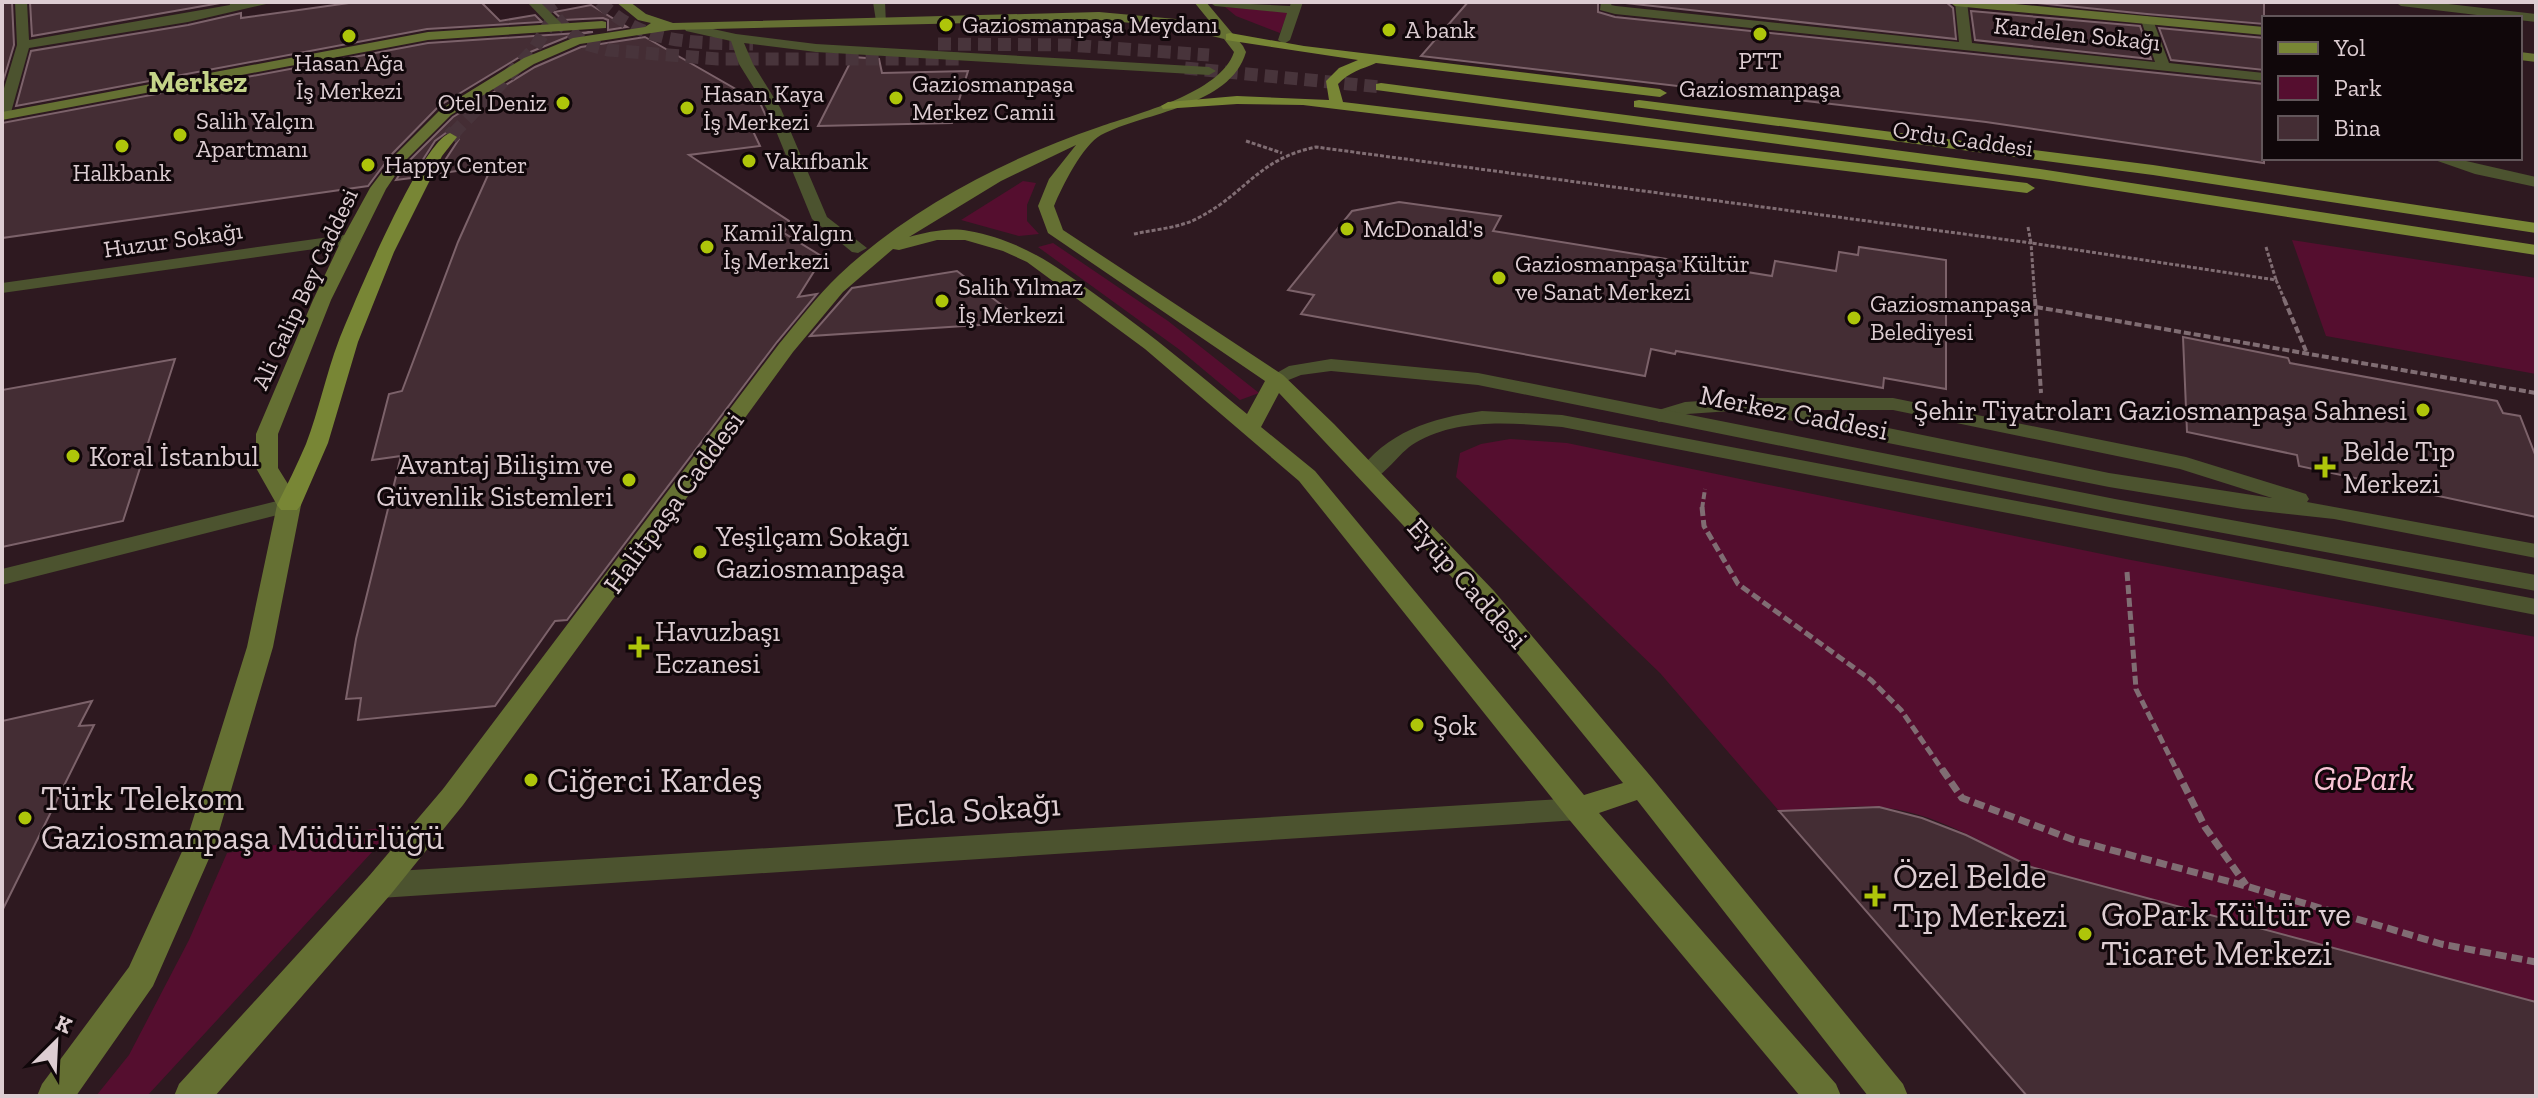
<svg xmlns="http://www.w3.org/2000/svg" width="2538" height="1098" font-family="'Zilla Slab',serif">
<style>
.green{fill:#550e2f}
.building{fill:#442d34;stroke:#7c626a;stroke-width:2}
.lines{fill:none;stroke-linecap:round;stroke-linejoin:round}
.primary-tunnel-far1{stroke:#48343b;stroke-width:13;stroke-dasharray:13 7;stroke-linecap:butt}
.primary-tunnel{stroke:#48343b;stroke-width:16;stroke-dasharray:16 8;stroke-linecap:butt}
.path-far3{stroke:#806d73;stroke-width:3;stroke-dasharray:4 2;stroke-linecap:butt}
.path-far2{stroke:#806d73;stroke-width:4;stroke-dasharray:7 3;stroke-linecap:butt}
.path-far1{stroke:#806d73;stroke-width:5;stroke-dasharray:9 4;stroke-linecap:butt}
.path{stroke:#806d73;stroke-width:7;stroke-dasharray:11 5;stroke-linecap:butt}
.lane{fill:#4c532f;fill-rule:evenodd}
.street{fill:#4c532f;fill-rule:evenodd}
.secondary{fill:#657033;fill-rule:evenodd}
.primary{fill:#788635;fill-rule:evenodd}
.poi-dot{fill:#aec50a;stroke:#10070a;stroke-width:3}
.labels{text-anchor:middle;stroke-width:6;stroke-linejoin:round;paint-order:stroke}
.far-poi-label{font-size:24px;fill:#ddcdd2;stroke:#10070a;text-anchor:start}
.far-street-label{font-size:24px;fill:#ddcdd2;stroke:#10070a}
.poi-label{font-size:28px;fill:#ddcdd2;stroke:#10070a;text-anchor:start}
.street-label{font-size:28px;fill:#ddcdd2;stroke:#10070a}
.far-district-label{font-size:30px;font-weight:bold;fill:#c4d388;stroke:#10070a}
.near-park-label{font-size:34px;font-style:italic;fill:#f9c5d6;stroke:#10070a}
.near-poi-label{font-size:34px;fill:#ddcdd2;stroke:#10070a;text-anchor:start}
.near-street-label{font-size:34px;fill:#ddcdd2;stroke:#10070a}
</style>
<rect width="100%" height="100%" fill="#2e1920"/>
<g class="green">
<polygon points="1225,7 1288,12 1280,33 1236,16"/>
<polygon points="1023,181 1036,183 1027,205 1027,221 1039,234 1019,236 961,220"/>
<polygon points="2292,240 2536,278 2536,374 2326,336"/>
<polygon points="1053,243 1168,321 1259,393 1240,400 1180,350 1038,247"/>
<path d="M1510,439L1567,443L2126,559L2536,637V1002L2031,867C1985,844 1931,810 1877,807C1845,805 1811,810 1779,811L1660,673L1456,477L1460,453L1481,444Z"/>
<polygon points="397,825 147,1096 96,1096 129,1055 189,940 227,853"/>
</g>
<g class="building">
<polygon points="2,2 12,2 14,45 2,85"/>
<polygon points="30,2 226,2 32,36"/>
<polygon points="356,2 481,2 500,21 535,15 542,22 427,29 16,106 31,51 188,25 241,13 241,18"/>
<polygon points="1468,2 1598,2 1598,12 1615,17 2264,84 2264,163 1986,122 1421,56"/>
<polygon points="1616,2 1946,2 1953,8 1956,39"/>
<polygon points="2026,2 2264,2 2264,24 2147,14"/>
<polygon points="591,5 627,27 608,30 608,20 603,18 563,20 554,12"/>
<polygon points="1971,11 2140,26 2151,59 1975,40"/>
<polygon points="2159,28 2264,38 2264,70 2171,60"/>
<polygon points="593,32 572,35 523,55 439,106 393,153 368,186 2,238 2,123 428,43"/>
<polygon points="645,37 760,103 771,127 751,127 760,146 689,155 789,221 784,233 823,257 798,297 817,294 777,342 567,620 555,621 495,706 358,720 361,698 346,699 356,639 401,456 372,460 389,394 402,391 458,242 492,166 436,174 459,139 458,134 450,130 435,141 411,178 396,180 407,163 453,117 535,67 581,47"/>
<polygon points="853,57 879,59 882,73 968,71 952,123 818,126"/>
<polygon points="1399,202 1501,216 1493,231 1772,276 1775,261 1836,271 1839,252 1858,255 1859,247 1946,260 1946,389 1884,378 1883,388 1676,351 1675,354 1651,349 1645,376 1301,314 1314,295 1288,290 1352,211"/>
<polygon points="957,271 1024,322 810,336 852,288"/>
<polygon points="2183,337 2288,358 2290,363 2497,401 2503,413 2520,416 2536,457 2536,517 2299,466 2297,455 2187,432"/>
<polygon points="175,359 123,521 2,547 2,390"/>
<polygon points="92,701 79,726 94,725 2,911 2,721"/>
<polygon points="1879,807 1922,818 1966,835 2031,867 2536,1002 2536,1096 2027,1096 1779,811"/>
</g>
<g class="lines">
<g class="primary-tunnel-far1">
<polyline points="545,2 563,26 586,44 608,50 718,59 960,59"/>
<path d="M600,2C642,45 696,43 753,44"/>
<polyline points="938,44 1068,45 1209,55"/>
<polyline points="1185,68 1381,87"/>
<polyline points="453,134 534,49 554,16"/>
</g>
<polyline class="primary-tunnel" points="450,137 455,132"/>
<g class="path-far3">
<polyline points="1246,141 1282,153"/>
<polyline points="2028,227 2031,243 2276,280 2285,301"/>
<path d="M1134,234C1156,229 1181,228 1200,217C1247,192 1258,159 1316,147L2031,243L2035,301"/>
<polyline points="2266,247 2276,280"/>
</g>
<g class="path-far2">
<polyline points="2035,299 2041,393"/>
<polyline points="2284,299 2306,351"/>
<polyline points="2036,307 2536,393"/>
<polyline points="1702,509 1705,489"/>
</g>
<g class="path-far1">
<polyline points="1702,507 1704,526 1738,584 1871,680 1901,710 1943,771"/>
<polyline points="2127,572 2136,689 2177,771"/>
</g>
<g class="path">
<polyline points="1942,769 1962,798 2074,840 2246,886 2441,944 2536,962"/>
<polyline points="2176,769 2205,827 2246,885"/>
</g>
<g class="lane">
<path d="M1746,398H1893L2186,457L2306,494L2309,499L2307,502L2536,544V558L2334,519L2243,509L2109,487L1888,443L1746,410L1687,414L1659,422L1648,416L1652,412L1685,402ZM1800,410H1893L2180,469L2272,498L2109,473Z"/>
<polygon points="289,498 297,500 301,505 297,510 2,585 2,569"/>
</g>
<g class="street">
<polygon points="15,2 27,2 29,40 230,5 229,2 275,2 188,22 29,48 10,116 3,120 2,95 17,45"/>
<polygon points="527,2 540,2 561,23 561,29 553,29"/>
<polygon points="873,2 885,2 886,24 876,21"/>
<polygon points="1209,2 1290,6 1291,2 1303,2 1290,40 1284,44 1278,40 1287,13 1215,6"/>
<polygon points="1601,2 1613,2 1611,5 1616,6 1959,42 1955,2 1967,2 1972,43 2155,62 2141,20 2147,16 2153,20 2169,63 2264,73 2264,81 1615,14 1600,10"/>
<polygon points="2395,2 2431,2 2536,14 2536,22 2401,6"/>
<polygon points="690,24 736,34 816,44 1209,67 1216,71 1209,75 816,52 744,43 753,64 781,109 827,217 867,248 858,253 852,252 812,219 767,109 739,64 731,41 686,31 684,28"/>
<polygon points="2429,158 2453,158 2536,177 2536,187 2475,174"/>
<polygon points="351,234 357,235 360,239 357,243 2,293 2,283"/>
<polygon points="1331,359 1478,373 2115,499 2536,575 2536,591 2115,513 1478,385 1331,371 1301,375 1276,385 1266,379 1289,366"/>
<path d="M1482,411L1562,415L2536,599V615L1562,427C1513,423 1459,417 1415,443C1398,453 1385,477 1367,482L1356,475C1386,432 1431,418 1482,411Z"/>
<polygon points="1578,798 1589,801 1593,809 1589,817 1578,820 380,898 369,894 364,885 369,876 380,872"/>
</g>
<g class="secondary">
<path d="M616,2H630L646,14L673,23L1099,12L1176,19L1216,29L1194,2H1206L1243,46L1246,52C1230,107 1145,112 1101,135C1083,145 1062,186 1054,206L1063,230L1283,375L1334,424L1494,591L1653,779L1903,1084L1908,1096H1868L1637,800L1599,813L1836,1084L1841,1096H1800L1567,817L1299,481L1145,349L1027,262L1003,251L965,240H937L899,250L893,249L843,292L793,352L463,805L391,894L215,1096H174L179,1084L369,876L443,789L779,344C799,320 817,296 839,275C910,208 1007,158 1099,127C1136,114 1221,93 1234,52L1224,39L1176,27L1099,20L671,30L580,44L534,64L451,115L405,161L386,189L331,300L278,434V468L301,505L273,647L215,845L153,986L76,1096H37L42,1084L129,967L185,845L247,647L277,505L256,468V434L313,300L342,239L370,188L395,155L441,109L524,58L573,38L645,27L651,23L638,20ZM1076,145L1049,179L1038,206L1048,233L1265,381L1247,414C1200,375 1153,336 1103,300C1059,268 1024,241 969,231C948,227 928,232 909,237L1001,181ZM1279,393L1476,603L1623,783L1584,795L1315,471L1261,427Z"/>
<polygon points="1949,2 1993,2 2264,27 2264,35 1955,6"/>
<polygon points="602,21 606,22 606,28 428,40 2,120 2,112 428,32"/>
<polygon points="2520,52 2536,54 2536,62 2520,60"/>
</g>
<g class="primary">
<path d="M1230,33L1304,46L1660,89L1667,93L1660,97L1376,63C1362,69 1349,72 1338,84L1343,102L2027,183L2035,188L2027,193L1303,105L1237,104L1163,109L1161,106L1168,102L1237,96L1329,100L1326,81L1339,68L1358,60L1226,40V34Z"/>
<polygon points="1381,83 2040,169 2536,245 2536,255 2040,179 1376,90 1376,84"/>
<polygon points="1639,100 2153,165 2536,223 2536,233 2153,175 1634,107 1634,101"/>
<path d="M450,133L457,137L442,156L394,252L358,342L328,443L301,505L297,510H281L277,505C287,485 297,465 306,444C319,410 326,374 339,340C353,305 421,142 450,133Z"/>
</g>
</g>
<g class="poi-dot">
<circle cx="946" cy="25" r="8"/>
<circle cx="1389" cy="30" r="8"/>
<circle cx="1760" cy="34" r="8"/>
<circle cx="349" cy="36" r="8"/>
<circle cx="896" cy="98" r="8"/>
<circle cx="563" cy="103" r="8"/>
<circle cx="687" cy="108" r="8"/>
<circle cx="180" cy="135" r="8"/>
<circle cx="122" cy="146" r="8"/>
<circle cx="749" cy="161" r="8"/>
<circle cx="368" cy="165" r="8"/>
<circle cx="1347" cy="229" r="8"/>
<circle cx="707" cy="247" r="8"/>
<circle cx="1499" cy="278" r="8"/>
<circle cx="942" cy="301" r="8"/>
<circle cx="1854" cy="318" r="8"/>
<circle cx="2423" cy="410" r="8"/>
<circle cx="73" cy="456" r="8"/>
<path d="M2321 455h8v8h8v8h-8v8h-8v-8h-8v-8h8z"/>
<circle cx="629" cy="480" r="8"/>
<circle cx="700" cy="552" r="8"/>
<path d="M635 635h8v8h8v8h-8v8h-8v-8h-8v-8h8z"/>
<circle cx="1417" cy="725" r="8"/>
<circle cx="531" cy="780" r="8"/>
<circle cx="25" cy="818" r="8"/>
<path d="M1871 884h8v8h8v8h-8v8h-8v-8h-8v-8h8z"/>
<circle cx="2085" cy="934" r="8"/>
</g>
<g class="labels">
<g class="far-poi-label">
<text x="962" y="33">Gaziosmanpaşa Meydanı</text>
<text x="1405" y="38">A bank</text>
<text x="1760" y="69" text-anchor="middle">PTT<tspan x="1760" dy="28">Gaziosmanpaşa</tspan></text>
<text x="349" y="71" text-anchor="middle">Hasan Ağa<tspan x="349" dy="28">İş Merkezi</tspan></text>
<text x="912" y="92">Gaziosmanpaşa<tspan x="912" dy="28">Merkez Camii</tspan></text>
<text x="703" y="102">Hasan Kaya<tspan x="703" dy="28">İş Merkezi</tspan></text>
<text x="547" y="111" text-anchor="end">Otel Deniz</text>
<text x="196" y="129">Salih Yalçın<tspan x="196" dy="28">Apartmanı</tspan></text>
<text x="765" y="169">Vakıfbank</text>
<text x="384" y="173">Happy Center</text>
<text x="122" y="181" text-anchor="middle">Halkbank</text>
<text x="1363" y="237">McDonald's</text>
<text x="723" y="241">Kamil Yalgın<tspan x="723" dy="28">İş Merkezi</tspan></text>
<text x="1515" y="272">Gaziosmanpaşa Kültür<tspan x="1515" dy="28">ve Sanat Merkezi</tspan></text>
<text x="958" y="295">Salih Yılmaz<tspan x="958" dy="28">İş Merkezi</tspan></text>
<text x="1870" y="312">Gaziosmanpaşa<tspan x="1870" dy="28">Belediyesi</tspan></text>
</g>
<g class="far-street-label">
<text transform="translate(2077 34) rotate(6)" y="8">Kardelen Sokağı</text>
<text transform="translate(1963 139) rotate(8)" y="8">Ordu Caddesi</text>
<text transform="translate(173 240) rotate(-8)" y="8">Huzur Sokağı</text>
<text transform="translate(305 289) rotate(-65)" y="8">Ali Galip Bey Caddesi</text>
</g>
<g class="poi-label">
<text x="2407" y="420" text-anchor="end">Şehir Tiyatroları Gaziosmanpaşa Sahnesi</text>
<text x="2343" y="461">Belde Tıp<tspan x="2343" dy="32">Merkezi</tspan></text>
<text x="89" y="466">Koral İstanbul</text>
<text x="613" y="474" text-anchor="end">Avantaj Bilişim ve<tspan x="613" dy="32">Güvenlik Sistemleri</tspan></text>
<text x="716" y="546">Yeşilçam Sokağı<tspan x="716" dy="32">Gaziosmanpaşa</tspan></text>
<text x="655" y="641">Havuzbaşı<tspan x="655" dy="32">Eczanesi</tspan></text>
<text x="1433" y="735">Şok</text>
</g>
<g class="street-label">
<text transform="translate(1794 412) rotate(11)" y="10">Merkez Caddesi</text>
<text transform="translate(673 502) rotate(-54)" y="10">Halitpaşa Caddesi</text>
<text transform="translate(1468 583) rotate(48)" y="10">Eyüp Caddesi</text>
</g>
<g class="far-district-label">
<text x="198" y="92">Merkez</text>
</g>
<g class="near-park-label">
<text x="2364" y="790">GoPark</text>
</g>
<g class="near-poi-label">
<text x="547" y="792">Ciğerci Kardeş</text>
<text x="41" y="810">Türk Telekom<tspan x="41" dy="39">Gaziosmanpaşa Müdürlüğü</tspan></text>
<text x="1893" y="888">Özel Belde<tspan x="1893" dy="39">Tıp Merkezi</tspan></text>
<text x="2101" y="926">GoPark Kültür ve<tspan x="2101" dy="39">Ticaret Merkezi</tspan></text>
</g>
<g class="near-street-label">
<text transform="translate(977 809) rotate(-4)" y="12">Ecla Sokağı</text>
</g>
</g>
<rect width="2538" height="1098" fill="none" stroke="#ddcdd2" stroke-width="8"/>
<rect x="2262" y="16" width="260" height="144" fill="#10070a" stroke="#62565a" stroke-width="2"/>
<rect x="2278" y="42" width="40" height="12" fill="#788635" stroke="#62565a" stroke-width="2"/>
<text x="2334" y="56" font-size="24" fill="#ddcdd2">Yol</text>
<rect x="2278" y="76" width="40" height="24" fill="#550e2f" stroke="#62565a" stroke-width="2"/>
<text x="2334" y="96" font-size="24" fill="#ddcdd2">Park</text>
<rect x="2278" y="116" width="40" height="24" fill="#442d34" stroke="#62565a" stroke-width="2"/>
<text x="2334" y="136" font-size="24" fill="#ddcdd2">Bina</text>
<g transform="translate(56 1042) rotate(24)" stroke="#10070a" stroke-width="6" paint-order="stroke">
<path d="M0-6L14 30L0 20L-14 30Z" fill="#ddcdd2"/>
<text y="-12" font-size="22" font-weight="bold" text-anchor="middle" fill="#ddcdd2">K</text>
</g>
</svg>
